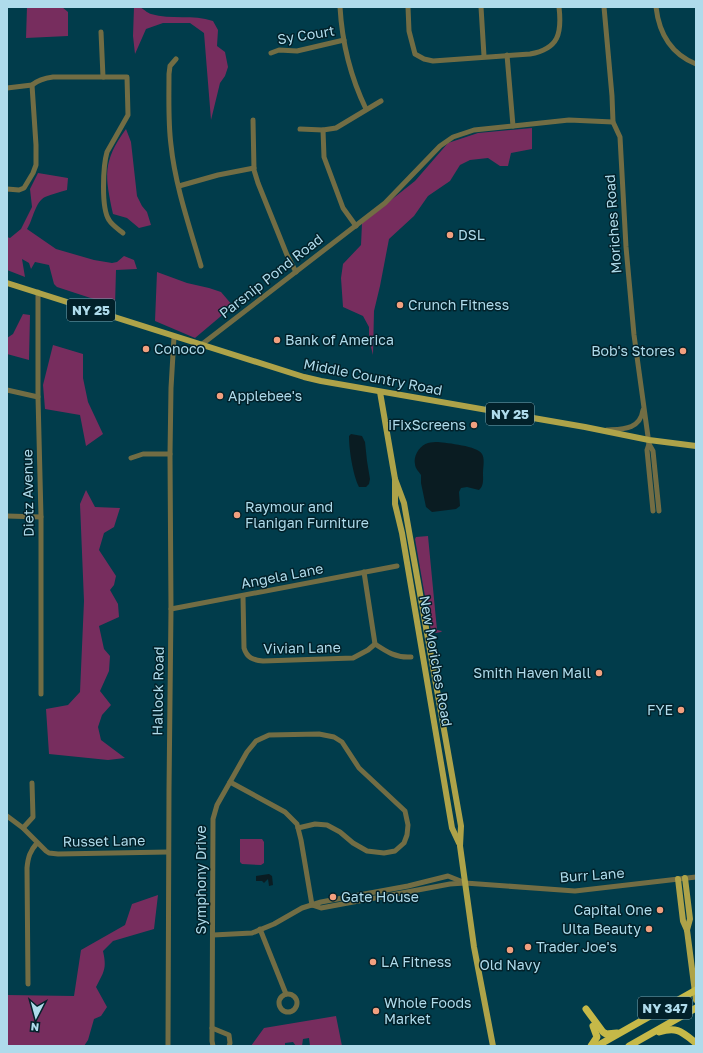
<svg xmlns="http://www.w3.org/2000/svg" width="703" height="1053" font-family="'Golos Text',sans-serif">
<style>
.green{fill:#772d5e}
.water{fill:#0a1c22}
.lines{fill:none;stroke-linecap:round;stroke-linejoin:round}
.minor{stroke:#726d44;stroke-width:5}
.major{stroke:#aea349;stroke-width:6}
.highway{stroke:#c6b948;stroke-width:7}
.poi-dot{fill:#f2a07f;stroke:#02212a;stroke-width:1.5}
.labels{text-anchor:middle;stroke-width:3;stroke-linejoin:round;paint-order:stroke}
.shield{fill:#02212a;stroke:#7ba3b1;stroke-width:1}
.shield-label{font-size:13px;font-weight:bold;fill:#afdbeb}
.street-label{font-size:14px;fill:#afdbeb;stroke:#02212a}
.poi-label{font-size:14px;fill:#afdbeb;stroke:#02212a;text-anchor:start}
</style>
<rect width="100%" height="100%" fill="#013c4b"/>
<g class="green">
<polygon points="27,7 62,7 68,12 68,36 26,38"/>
<path d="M134,7C145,7 143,11 151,14C171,20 193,14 213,21L218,30L217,46L225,52L228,67L225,76L220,83L211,120L204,33L190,23H163L146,29L135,54L133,36Z"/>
<polygon points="532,128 532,149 511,153 508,166 500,166 488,158 470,160 460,165 450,181 428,196 414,216 389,239 380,286 374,311 373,355 369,339 369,327 363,316 343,307 341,278 343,264 361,245 362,223 415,181 448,143 478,133"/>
<path d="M126,129L131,142L137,196L142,206L147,212L151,225L139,228L127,218L113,214C105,176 102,162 126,129Z"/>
<path d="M38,173L68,178L67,190C60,192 52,194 45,197C35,202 33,220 27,229L56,249L94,260L112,263L117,262L124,256L134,260L137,269L116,270L115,306L57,287L54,284L49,265L35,262L31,269L29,263L22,259L25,277L7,270V237L10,238L21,229L32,207L30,189Z"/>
<polygon points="157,272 187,283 209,288 221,292 233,306 195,338 155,321"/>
<polygon points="23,314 30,315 29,360 7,354 7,338 13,334"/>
<polygon points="53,345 83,354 83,378 88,402 103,434 86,446 80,415 45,409 43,385"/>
<polygon points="86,490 95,507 120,508 114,527 104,533 99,550 116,576 114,585 110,590 118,604 119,617 99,626 104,649 110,656 109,671 100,691 111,705 102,715 98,727 101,740 125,758 108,760 49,754 46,709 68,705 80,692 84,601 80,504"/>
<polygon points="428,536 437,630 442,631 441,632 436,633 431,631 415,539 416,537"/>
<polygon points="240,839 262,839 264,842 264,863 261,865 242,864 240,862"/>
<path d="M158,895L154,929L113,941L103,951C107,969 104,971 96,987L107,1007L101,1016L94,1019L88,1040L84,1046H7V995L74,996L81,950L125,925L132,904Z"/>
<polygon points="336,1016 342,1046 310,1046 309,1038 303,1039 302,1046 296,1046 293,1042 285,1043 285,1046 251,1046 264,1028"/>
</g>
<g class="water">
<path d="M351,434L362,436L365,442L367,461L370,479L369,484L366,487H359C353,475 349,450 349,436Z"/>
<path d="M438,442C447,443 478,446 482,454C485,459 483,467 483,473C483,479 484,486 479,490L467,487L461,488L459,492L460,506L456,509L432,512L426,507L421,483V475C419,472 415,468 415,464C413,456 420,445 428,443C431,442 435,442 438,442Z"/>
<polygon points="269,874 272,876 273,885 269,886 268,879 264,883 262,881 256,881 256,876"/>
</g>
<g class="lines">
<g class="minor">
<path d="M340,7C342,42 351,78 366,109"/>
<path d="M408,7L409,31L415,54L424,59L433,61L530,54C559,49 562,33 559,7"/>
<polyline points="481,7 484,56"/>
<polyline points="604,7 612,96 613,122 620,137 626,247 634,335 649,444 653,451 659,511"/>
<path d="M656,7C659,33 671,54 696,64"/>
<polyline points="101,32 103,77"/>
<polyline points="271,53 279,50 297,51 344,40"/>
<polyline points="507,55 513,126"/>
<path d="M176,59L170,66L169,74C169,98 168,122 171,145C175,185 190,228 201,266"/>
<path d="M7,88L32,85C38,80 45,78 53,77H127L128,115L107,152C103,166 101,208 109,220C112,225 118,229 123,233"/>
<polyline points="253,120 254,170 258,183 287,255 296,272"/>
<polyline points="300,129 323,130 336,128 381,101"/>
<polyline points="323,130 324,157 343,208 356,226"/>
<polyline points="179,186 218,175 254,168"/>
<polyline points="7,189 19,190 24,188 33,173 36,165 36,145 32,85"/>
<polyline points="38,292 38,397 41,517 41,694"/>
<polyline points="201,345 385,203 440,146 453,137 474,130 513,126 569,120 613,122"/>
<polyline points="7,390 38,397"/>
<path d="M607,430C622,429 640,430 643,410"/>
<polyline points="649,444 647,450 653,511"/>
<polyline points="131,458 143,454 170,454"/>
<polyline points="7,516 41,517"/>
<polyline points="364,572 375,644"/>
<path d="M243,596L244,648C247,658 253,660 263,661L353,658L368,650L375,644C387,652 396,658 411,657"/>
<polyline points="171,609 397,566"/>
<polyline points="230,782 285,812 297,824 301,840 312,905"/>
<polyline points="7,816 23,828 46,851 49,853 58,854 168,852"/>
<polyline points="23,828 33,817 32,783"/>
<polyline points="312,905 321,908 450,884 465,883 575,891 696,877"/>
<polyline points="260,929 286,994"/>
<polyline points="213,935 252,933 274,924 302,908 321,902 408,886 448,876 463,882"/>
<path d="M28,984L27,868C28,857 30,851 37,843"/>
<circle cx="288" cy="1003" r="9"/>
<polyline points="212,1028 229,1035 230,1043 229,1046"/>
<polyline points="168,1046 169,790 171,609 170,454 171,388 174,337"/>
<polyline points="213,1046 212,1041 213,819 217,805 247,752 256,741 269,735 319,734 334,737 342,742 359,768 405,811 408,825 407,835 404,843 395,851 384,853 367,851 353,843 340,832 327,825 315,824 298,828"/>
</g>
<g class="major">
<polyline points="7,283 304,377 321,381 585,427 649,440 696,446"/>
<polyline points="380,392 395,479 395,504 402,533 452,828 459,843"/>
<polyline points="395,479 404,503 461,826 460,846 474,947 493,1046"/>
<polyline points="685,878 690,919 687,930"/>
<polyline points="678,879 683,921 687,930 696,1000"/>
</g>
<g class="highway">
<polyline points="586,1009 603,1032 606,1034 617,1033"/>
<path d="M659,1032C677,1026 682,1032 696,1043"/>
<polyline points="591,1046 597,1037 593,1026"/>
<polyline points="597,1046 696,990"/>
<polyline points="629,1046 696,1008"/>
</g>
</g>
<g class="poi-dot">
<circle cx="450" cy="235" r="4"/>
<circle cx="400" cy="305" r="4"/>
<circle cx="277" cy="340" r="4"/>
<circle cx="146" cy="349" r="4"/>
<circle cx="683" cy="351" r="4"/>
<circle cx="220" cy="396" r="4"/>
<circle cx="474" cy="425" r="4"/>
<circle cx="237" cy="515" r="4"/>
<circle cx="599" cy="673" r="4"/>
<circle cx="681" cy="710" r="4"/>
<circle cx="333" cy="897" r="4"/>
<circle cx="660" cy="910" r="4"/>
<circle cx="649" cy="929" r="4"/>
<circle cx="528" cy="947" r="4"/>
<circle cx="510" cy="950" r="4"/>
<circle cx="373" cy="962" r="4"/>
<circle cx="376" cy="1011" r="4"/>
</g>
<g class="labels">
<g class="shield">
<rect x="67" y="299" width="48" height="22" rx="3"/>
<rect x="486" y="403" width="48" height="22" rx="3"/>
<rect x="638" y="997" width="54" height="22" rx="3"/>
</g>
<g class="shield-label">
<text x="91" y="315">NY 25</text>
<text x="510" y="419">NY 25</text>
<text x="665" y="1013">NY 347</text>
</g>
<g class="street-label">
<text transform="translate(306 35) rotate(-9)" y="5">Sy Court</text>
<text transform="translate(613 224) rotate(-94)" y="5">Moriches Road</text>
<text transform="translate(271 276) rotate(-38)" y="5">Parsnip Pond Road</text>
<text transform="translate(373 377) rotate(11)" y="5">Middle Country Road</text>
<text transform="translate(28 493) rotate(-91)" y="5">Dietz Avenue</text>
<text transform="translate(282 576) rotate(-11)" y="5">Angela Lane</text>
<text transform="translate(302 648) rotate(-1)" y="5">Vivian Lane</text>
<text transform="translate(436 661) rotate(80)" y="5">New Moriches Road</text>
<text transform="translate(158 691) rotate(-89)" y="5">Hallock Road</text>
<text transform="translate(104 841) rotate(-1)" y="5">Russet Lane</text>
<text transform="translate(592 875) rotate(-4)" y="5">Burr Lane</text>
<text transform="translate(201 880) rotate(-90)" y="5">Symphony Drive</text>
</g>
<g class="poi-label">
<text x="458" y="240">DSL</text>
<text x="408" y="310">Crunch Fitness</text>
<text x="285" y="345">Bank of America</text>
<text x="154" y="354">Conoco</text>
<text x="675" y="356" text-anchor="end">Bob's Stores</text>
<text x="228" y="401">Applebee's</text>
<text x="466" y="430" text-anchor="end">iFixScreens</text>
<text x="245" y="512">Raymour and<tspan x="245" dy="16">Flanigan Furniture</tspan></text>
<text x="591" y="678" text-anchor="end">Smith Haven Mall</text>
<text x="673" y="715" text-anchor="end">FYE</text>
<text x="341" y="902">Gate House</text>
<text x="652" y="915" text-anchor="end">Capital One</text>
<text x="641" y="934" text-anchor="end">Ulta Beauty</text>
<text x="536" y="952">Trader Joe's</text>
<text x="381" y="967">LA Fitness</text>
<text x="510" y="970" text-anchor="middle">Old Navy</text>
<text x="384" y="1008">Whole Foods<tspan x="384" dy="16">Market</tspan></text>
</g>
</g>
<rect width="703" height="1053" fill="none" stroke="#afdbeb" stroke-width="16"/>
<g transform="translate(36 1017) rotate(186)" stroke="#02212a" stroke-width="3" paint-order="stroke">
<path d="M0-3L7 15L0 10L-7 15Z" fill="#afdbeb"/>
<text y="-6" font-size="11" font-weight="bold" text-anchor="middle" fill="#afdbeb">N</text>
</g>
</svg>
